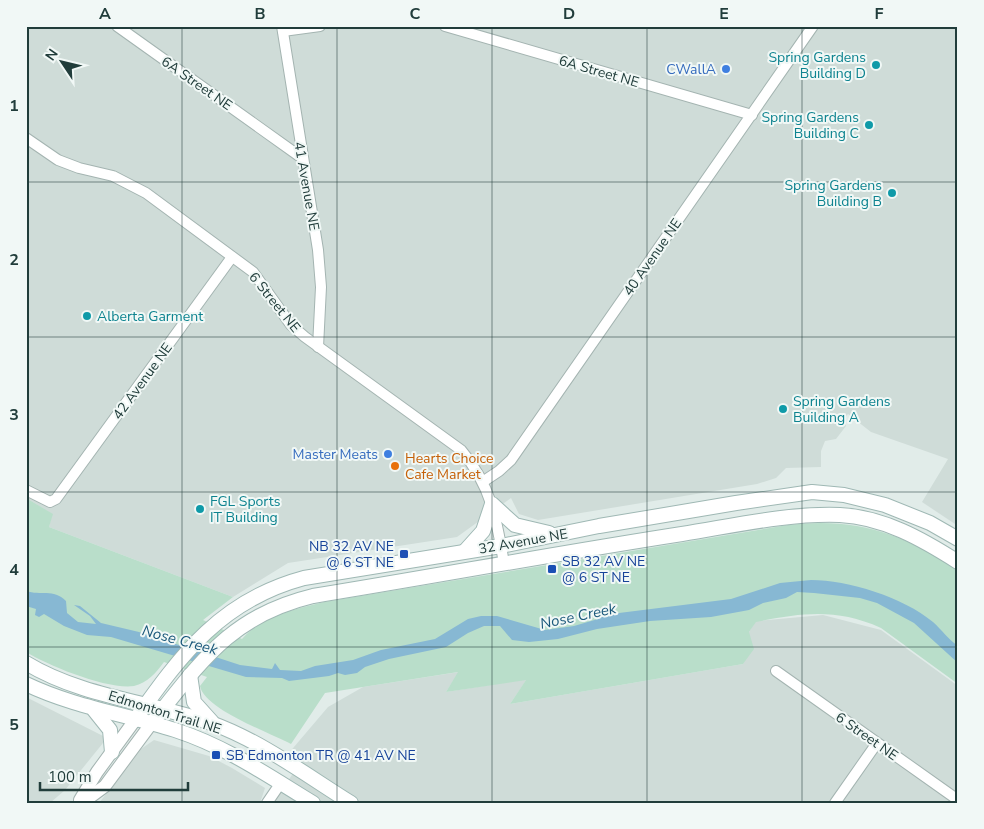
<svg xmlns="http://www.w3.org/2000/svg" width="984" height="829" font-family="'Nunito Sans',sans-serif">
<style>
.built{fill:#cfdcd8}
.green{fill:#b9deca}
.water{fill:#87b8d3}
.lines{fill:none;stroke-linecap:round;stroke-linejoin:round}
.minor-casing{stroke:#a4b4b1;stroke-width:12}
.tertiary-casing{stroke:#a4b4b1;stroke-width:14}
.secondary-casing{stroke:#9fb8b4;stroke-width:16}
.minor{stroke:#fff;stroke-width:10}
.tertiary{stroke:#fff;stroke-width:12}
.secondary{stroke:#fff;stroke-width:14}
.grid{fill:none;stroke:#213d3b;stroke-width:1;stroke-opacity:0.55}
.culture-dot{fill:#0f9aa8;stroke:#f1f8f6;stroke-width:2}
.shop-dot{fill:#3f7fe0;stroke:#f1f8f6;stroke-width:2}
.food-dot{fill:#e8710a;stroke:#f1f8f6;stroke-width:2}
.transit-dot{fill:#1a4fb4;stroke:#f1f8f6;stroke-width:2}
.labels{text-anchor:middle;stroke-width:4;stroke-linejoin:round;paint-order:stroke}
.culture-label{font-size:14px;fill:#0d838f;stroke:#f1f8f6;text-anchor:end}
.shop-label{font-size:14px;fill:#366cbe;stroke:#f1f8f6;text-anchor:end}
.street-label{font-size:14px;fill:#213d3b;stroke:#f1f8f6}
.food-label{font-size:14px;fill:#c56008;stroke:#f1f8f6;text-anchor:start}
.transit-label{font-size:14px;fill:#164399;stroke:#f1f8f6;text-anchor:start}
.water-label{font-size:15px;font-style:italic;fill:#19577a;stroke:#f1f8f6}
.neatline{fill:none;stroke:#213d3b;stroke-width:2}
.grid-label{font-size:16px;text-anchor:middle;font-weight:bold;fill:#213d3b}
</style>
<rect width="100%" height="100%" fill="#e1ece9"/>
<g class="built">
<polygon points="26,26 958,26 958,526 922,502 948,459 871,432 848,414 844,419 846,426 836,439 825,441 821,451 821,467 786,468 776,478 757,484 538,520 519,514 511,498 457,537 288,563 233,597 49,527 52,514 26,498"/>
<polygon points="823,615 881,630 958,686 958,803 273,803 300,763 288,754 328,707 363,687 459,672 446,692 527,679 510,704 743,664 749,632 756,621"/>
<polygon points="26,697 107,738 65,790 50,803 26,803"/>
<polygon points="154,740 209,756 232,768 265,788 260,803 99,803 141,749"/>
</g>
<path class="green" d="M26,498L53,514L49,527L233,597L203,620L242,639C262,616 295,609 324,602L788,525C856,517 902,533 958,570V684L881,628C836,608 802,613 756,622L749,632L754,649L743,664L510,704L526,680L446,692L458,672L325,693L291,744C270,733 204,709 200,686L207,677L164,662C156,673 147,683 134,686C108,690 49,666 26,652Z"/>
<path class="water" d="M811,580C848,580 903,597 933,622C942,630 948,639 958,646V663L914,623L877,603L860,598L814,593L797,592L786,598L763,603L749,610L711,617L650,621L597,629L558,639L529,642L512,640L500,626H484L468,633L446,647L389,659L365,667L357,673L345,675L338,673L329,676L289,681L282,678L246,677L111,637L87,635L64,626L44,614L39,617L35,615L36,609L26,606V591C41,596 53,588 66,601L67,613L78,622L96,624L90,616L74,605L80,606L101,623L139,632L240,665L272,669L275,663L280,670L301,671L315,666L353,660L381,650L435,639L468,619L481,616H497L545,630L574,626L598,619L603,615L731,599L780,583Z"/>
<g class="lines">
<defs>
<g id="minor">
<polyline points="117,26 302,158"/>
<polyline points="282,26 318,250 321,287 318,347"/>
<polyline points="445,26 752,115"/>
<polyline points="283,31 320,26"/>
<path d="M26,138L58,160L79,168L113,176L146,193L253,272L291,325L305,337L461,450C491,485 497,520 504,564"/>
<polyline points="484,481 499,471 511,460 813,26"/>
<polyline points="26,490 50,502 56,499 232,257"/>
<polyline points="776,671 958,800"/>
<polyline points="267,803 280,784"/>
<polyline points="835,803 877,743"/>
</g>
<g id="tertiary">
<polyline points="80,800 97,772 135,720"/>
<polyline points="82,803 105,786 151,724"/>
</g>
<g id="secondary">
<polyline points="465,551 483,531 492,504 515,525 549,533"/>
<path d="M26,663C82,697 151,702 211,723C261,741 306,775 351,803"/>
<polyline points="190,675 194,702 212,722"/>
<path d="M26,684C74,707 125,714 175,730C227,747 267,775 313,803"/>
<polyline points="94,710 110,730 112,752"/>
<path d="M135,720C182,653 222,600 304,578L501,546L599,526L736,503L812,492L844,495L885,505L930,523L958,539"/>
<path d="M151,724C201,662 230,616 313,596C436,576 559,553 682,534C733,526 788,513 840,515C883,517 922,539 958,562"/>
</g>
</defs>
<use href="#minor" class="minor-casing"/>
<use href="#tertiary" class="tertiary-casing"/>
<use href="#secondary" class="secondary-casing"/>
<use href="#minor" class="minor"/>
<use href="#tertiary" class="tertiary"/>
<use href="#secondary" class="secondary"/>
</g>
<path class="grid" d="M182,26V803M337,26V803M492,26V803M647,26V803M802,26V803M26,182H958M26,337H958M26,492H958M26,647H958"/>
<g class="culture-dot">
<circle cx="876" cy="65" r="5"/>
<circle cx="869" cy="125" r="5"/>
<circle cx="892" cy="193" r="5"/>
<circle cx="87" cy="316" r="5"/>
<circle cx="783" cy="409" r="5"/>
<circle cx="200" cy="509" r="5"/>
</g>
<g class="shop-dot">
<circle cx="726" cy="69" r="5"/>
<circle cx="388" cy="454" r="5"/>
</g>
<circle class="food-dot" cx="395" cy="466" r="5"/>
<g class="transit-dot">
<rect x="399" y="549" width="10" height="10" rx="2.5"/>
<rect x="547" y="564" width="10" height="10" rx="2.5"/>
<rect x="211" y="750" width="10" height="10" rx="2.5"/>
</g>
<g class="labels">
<g class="culture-label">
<text x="866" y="62">Spring Gardens<tspan x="866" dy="16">Building D</tspan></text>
<text x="859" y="122">Spring Gardens<tspan x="859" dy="16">Building C</tspan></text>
<text x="882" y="190">Spring Gardens<tspan x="882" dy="16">Building B</tspan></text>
<text x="97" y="321" text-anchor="start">Alberta Garment</text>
<text x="793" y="406" text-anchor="start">Spring Gardens<tspan x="793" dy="16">Building A</tspan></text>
<text x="210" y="506" text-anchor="start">FGL Sports<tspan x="210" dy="16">IT Building</tspan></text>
</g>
<g class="shop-label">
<text x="716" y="74">CWallA</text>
<text x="378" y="459">Master Meats</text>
</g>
<g class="street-label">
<text transform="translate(599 71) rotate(16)" y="5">6A Street NE</text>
<text transform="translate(197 83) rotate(35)" y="5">6A Street NE</text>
<text transform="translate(307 186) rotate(80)" y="5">41 Avenue NE</text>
<text transform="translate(652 257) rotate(-55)" y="5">40 Avenue NE</text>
<text transform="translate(275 302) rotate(51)" y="5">6 Street NE</text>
<text transform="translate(142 381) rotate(-54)" y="5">42 Avenue NE</text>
<text transform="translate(523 541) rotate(-10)" y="5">32 Avenue NE</text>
<text transform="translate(165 712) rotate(17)" y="5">Edmonton Trail NE</text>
<text transform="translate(867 736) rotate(35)" y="5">6 Street NE</text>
</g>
<g class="food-label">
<text x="405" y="463">Hearts Choice<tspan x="405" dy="16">Cafe Market</tspan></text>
</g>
<g class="transit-label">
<text x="394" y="551" text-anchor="end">NB 32 AV NE<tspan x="394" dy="16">@ 6 ST NE</tspan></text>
<text x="562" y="566">SB 32 AV NE<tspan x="562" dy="16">@ 6 ST NE</tspan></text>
<text x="226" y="760">SB Edmonton TR @ 41 AV NE</text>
</g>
<g class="water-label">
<text transform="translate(578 616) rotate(-12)" y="5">Nose Creek</text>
<text transform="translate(180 640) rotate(15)" y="5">Nose Creek</text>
</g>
</g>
<rect width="984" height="829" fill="none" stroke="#f1f8f6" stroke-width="55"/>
<g transform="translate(62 62) rotate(305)" stroke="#f1f8f6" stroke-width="4" paint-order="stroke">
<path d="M0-4L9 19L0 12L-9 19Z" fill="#213d3b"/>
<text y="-8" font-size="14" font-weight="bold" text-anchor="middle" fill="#213d3b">N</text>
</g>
<path d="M40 782v8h148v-8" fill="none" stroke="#213d3b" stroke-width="2.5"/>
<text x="48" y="782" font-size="15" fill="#213d3b" stroke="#f1f8f6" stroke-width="4" paint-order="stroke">100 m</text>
<rect x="28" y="28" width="928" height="774" class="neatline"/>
<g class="grid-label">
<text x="105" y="19">A</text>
<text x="260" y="19">B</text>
<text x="415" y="19">C</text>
<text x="569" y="19">D</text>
<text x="724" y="19">E</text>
<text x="879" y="19">F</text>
<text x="14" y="111">1</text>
<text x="14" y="265">2</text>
<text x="14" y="420">3</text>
<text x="14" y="575">4</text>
<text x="14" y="730">5</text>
</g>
</svg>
